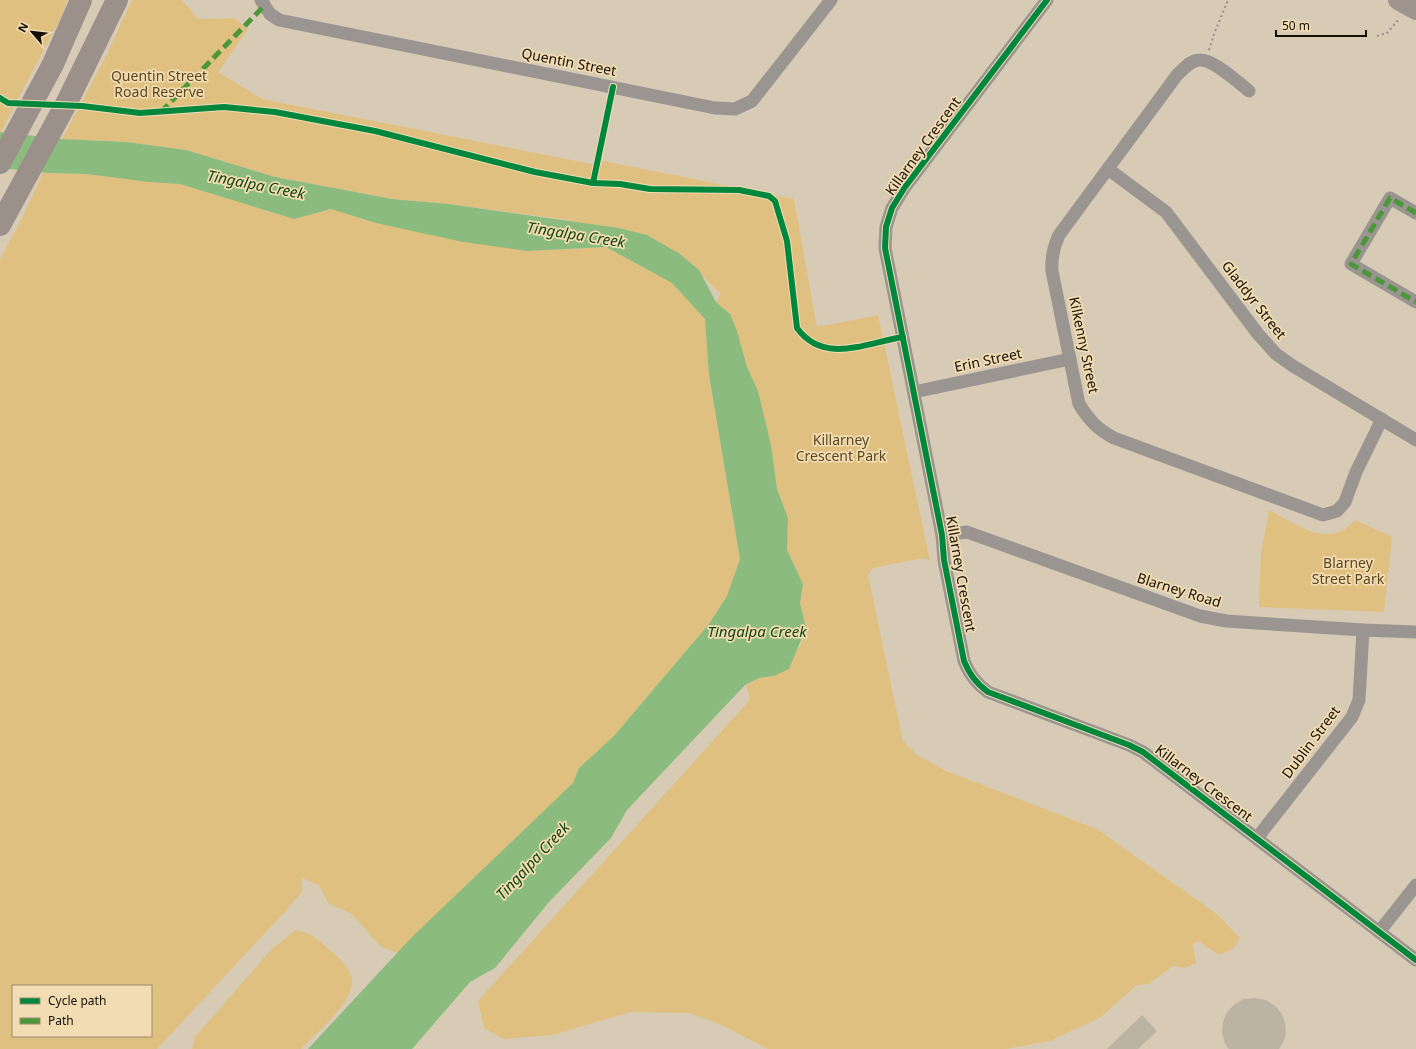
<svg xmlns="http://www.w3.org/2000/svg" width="1416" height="1049" font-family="'Noto Sans',sans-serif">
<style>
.green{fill:#e0c080;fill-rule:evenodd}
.water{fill:#8bbb7e}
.building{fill:#bbb4a2}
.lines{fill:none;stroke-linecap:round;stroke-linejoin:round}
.path{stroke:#96908c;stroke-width:2;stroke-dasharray:2 3;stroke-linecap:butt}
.street{stroke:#9b9591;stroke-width:13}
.primary{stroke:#9f958e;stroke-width:20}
.highway{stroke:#9b918a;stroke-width:22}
.quiet{stroke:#4b9739;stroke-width:5;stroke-dasharray:10 5;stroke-linecap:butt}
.cycleway-casing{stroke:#f2dcb3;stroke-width:8}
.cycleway{stroke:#00873e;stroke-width:6}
.labels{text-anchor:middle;stroke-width:3.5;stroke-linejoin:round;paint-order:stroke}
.street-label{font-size:14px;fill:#150e02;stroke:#f2dcb3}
.park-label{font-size:14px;fill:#5c471d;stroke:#f2dcb3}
.water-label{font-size:15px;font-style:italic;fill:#104410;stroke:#f2dcb3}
</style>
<rect width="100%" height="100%" fill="#d7cbb5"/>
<g class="green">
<polygon points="0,0 67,0 62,15 0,133"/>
<polygon points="132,0 182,0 198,19 234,18 248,29 218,72 262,99 592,164 603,161 794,199 817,327 878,315 930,561 923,558 873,568 868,575 903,741 917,755 946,771 1097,829 1218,915 1240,938 1233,949 1219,955 1198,941 1193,944 1196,963 1185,968 1173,966 1148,984 1137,985 1101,1017 1050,1041 1006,1049 768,1049 720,1024 688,1013 630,1012 553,1035 503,1039 484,1028 478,1001 747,703 750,698 746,685 759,678 774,676 800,646 806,628 800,603 803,584 787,550 788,518 777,489 771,445 758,391 747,367 730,314 716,302 721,294 680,254 568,220 448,204 392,199 339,189 275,177 186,150 126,142 62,139 108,52"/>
<path d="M43,173L86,174L149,182L180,184L294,219L331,209L376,223L527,251L606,247L672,283L705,319L709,375L740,559L727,596L709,624L613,737L579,768L573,783L397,953L380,946L352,914L328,903L319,885L302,878V892L282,915L157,1049H0V259L20,222ZM13,986H151V1036H13Z"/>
<path d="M1269,510C1297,524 1329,551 1355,520L1392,537L1384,612L1259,607L1261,554Z"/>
<path d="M295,930C313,933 318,940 331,951C339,957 349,968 352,978C356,1001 315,1034 301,1049H192L195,1037L270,951Z"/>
</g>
<polygon class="water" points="0,132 62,139 126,142 186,150 275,177 339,189 392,199 448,204 619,228 647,235 680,254 699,270 716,302 730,314 737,331 747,367 758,391 771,445 777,489 788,518 787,550 803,584 800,603 806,628 789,669 774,676 759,678 745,685 627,810 611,838 549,902 495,968 470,982 412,1049 308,1049 412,937 573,783 579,768 613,737 709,624 727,596 740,559 709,375 705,319 672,283 606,247 527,251 463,242 376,223 331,209 294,219 180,184 149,182 86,174 48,173 0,168"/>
<g class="building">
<polygon points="1255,998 1266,1000 1275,1006 1282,1014 1285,1023 1286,1034 1283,1043 1279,1049 1229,1049 1225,1044 1222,1033 1223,1022 1227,1012 1235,1004 1244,999"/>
<polygon points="1142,1015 1157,1031 1138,1049 1107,1049"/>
</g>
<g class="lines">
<g class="path">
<polyline points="1377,36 1387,33 1399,19"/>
<polyline points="1209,50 1214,34 1228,0"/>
<polyline points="593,183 611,98"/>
</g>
<g class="street">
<polyline points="261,0 270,14 279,20 715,108 735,109 752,101 831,0"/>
<path d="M1047,0L905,187L892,208L886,227L885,248L942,535L944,560L964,661C970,675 976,683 988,692L1129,745L1143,752L1416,960"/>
<path d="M1249,91C1239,83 1213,59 1200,60C1190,60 1184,69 1177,75L1059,235C1053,248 1051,258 1052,271L1079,404C1089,420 1097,429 1114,438L1323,515L1337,511L1345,502L1356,472L1382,419"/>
<polyline points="1108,169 1166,212 1258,334 1276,354 1293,366 1416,440"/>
<polyline points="1416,213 1390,198 1351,264 1416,302"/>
<polyline points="914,392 1070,359"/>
<polyline points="942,535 967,532 1200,616 1226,621 1363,630 1416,632"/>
<polyline points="1257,838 1352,717 1359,700 1363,630"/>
<polyline points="1379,932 1416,885"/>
</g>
<polyline class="primary" points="1398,0 1416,10"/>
<g class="highway">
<polyline points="0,163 53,64 81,0"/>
<polyline points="0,225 67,102 117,0"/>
</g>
<g class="quiet">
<polyline points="161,112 264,6"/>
<polyline points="1416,213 1390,198 1351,264 1416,302"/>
</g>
<defs>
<g id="cycleway">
<path d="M1047,0L905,187L892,208L886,227L885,248L942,535L944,560L964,661C970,675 976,683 988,692L1129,745L1143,752L1416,960"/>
<path d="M0,98L8,103L82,106L140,113L224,107L275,112L375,131L535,172L593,183L620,184L650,189L739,190L769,196L775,201L787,241L797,328C824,365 865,343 903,337"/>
<polyline points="593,183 613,87"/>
</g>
</defs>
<use href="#cycleway" class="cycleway-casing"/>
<use href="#cycleway" class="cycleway"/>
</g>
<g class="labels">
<g class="street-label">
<text transform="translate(569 62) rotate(11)" y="5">Quentin Street</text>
<text transform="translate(923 146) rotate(-54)" y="5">Killarney Crescent</text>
<text transform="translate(1254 300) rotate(52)" y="5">Gladdyr Street</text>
<text transform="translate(1084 345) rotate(78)" y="5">Kilkenny Street</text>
<text transform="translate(988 360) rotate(-12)" y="5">Erin Street</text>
<text transform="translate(961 574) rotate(80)" y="5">Killarney Crescent</text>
<text transform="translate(1179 590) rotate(17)" y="5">Blarney Road</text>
<text transform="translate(1311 742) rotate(-53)" y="5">Dublin Street</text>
<text transform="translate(1204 783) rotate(37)" y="5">Killarney Crescent</text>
</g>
<g class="park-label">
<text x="159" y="81">Quentin Street<tspan x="159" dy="16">Road Reserve</tspan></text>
<text x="841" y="445">Killarney<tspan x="841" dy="16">Crescent Park</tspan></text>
<text x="1348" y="568">Blarney<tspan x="1348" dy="16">Street Park</tspan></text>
</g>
<g class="water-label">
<text transform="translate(256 185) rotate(11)" y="5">Tingalpa Creek</text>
<text transform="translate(576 235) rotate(9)" y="5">Tingalpa Creek</text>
<text x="757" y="637">Tingalpa Creek</text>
<text transform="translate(533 861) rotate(-47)" y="5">Tingalpa Creek</text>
</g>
</g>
<rect x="12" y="985" width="140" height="52" fill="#f2dcb3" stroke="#9a8a6c"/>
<rect x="20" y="998" width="20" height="6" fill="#00873e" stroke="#9a8a6c"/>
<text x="48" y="1005" font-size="12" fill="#150e02">Cycle path</text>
<rect x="20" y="1018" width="20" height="6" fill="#4b9739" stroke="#9a8a6c"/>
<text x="48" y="1025" font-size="12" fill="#150e02">Path</text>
<g transform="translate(32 32) rotate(298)" stroke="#f2dcb3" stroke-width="3" paint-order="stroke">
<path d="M0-3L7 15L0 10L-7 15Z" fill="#150e02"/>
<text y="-6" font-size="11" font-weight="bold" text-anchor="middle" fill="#150e02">N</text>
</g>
<path d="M1276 30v6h90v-6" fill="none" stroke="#150e02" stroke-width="2"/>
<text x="1282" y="30" font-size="12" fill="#150e02" stroke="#f2dcb3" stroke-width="3" paint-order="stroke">50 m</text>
</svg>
